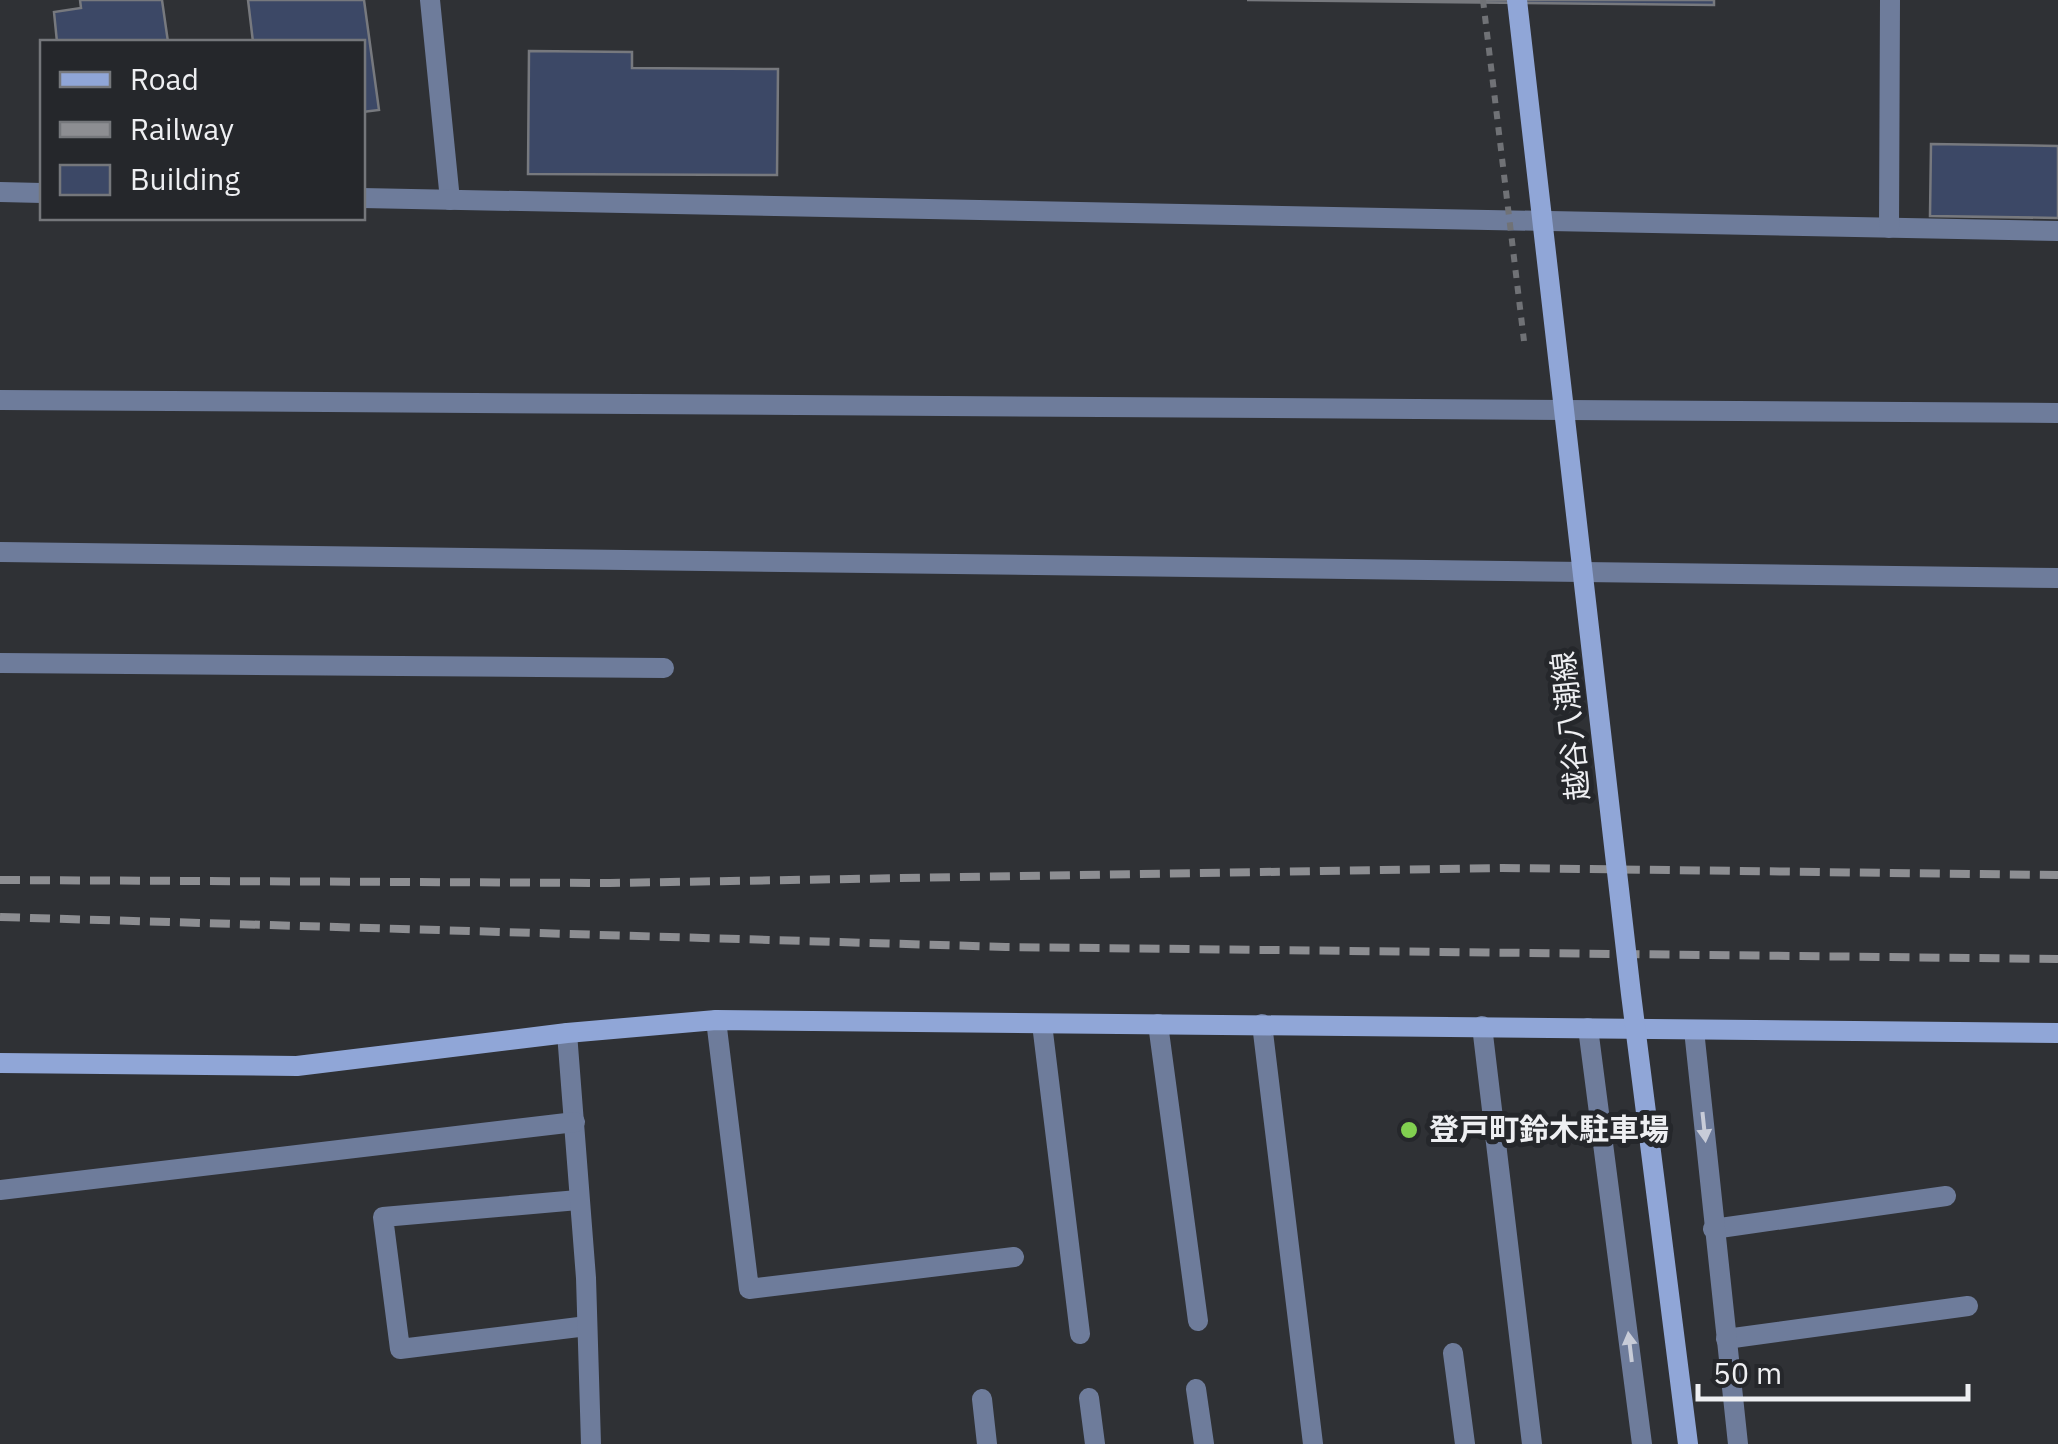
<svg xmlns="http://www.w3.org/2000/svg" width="2058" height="1444" font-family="'IBM Plex Sans','Noto Sans JP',sans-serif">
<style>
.building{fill:#3c4866;stroke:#77797e;stroke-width:2.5}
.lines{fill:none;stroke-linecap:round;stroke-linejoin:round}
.lane{stroke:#6e7c9b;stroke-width:20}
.street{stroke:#6e7c9b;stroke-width:20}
.secondary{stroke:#90a6d7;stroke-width:20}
.rail{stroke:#8d8e92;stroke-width:8;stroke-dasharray:20 10;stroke-linecap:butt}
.path-bridge{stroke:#707276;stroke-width:6;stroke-dasharray:8 8;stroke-linecap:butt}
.secondary-bridge{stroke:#90a6d7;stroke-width:20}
.oneway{fill:#c8ccd8}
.poi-dot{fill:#81d050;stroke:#25272b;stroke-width:4}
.labels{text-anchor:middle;stroke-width:10;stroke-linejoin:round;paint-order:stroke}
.street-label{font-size:30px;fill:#eeeff2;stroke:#25272b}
.poi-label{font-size:30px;font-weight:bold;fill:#eeeff2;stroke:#25272b;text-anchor:start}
</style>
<rect width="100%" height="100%" fill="#2f3135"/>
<g class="building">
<polygon points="80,0 162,0 168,42 57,42 54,12 81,8"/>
<polygon points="248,0 364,0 379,110 362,112 362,42 253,42"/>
<polygon points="1247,0 1714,0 1714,5"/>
<polygon points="529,51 632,52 632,68 778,69 777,175 528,174"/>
<polygon points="1931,144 2058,146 2058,218 1930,216"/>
</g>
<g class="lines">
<g class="lane">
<polyline points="430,0 450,200"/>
<polyline points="0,192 42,193"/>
<polyline points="362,198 2058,231"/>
<polyline points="1889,228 1890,0"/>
<polyline points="0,400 2058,413"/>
<polyline points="0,552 2058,578"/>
<polyline points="0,663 664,668"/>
<polyline points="716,1020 749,1289 1014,1257"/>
<polyline points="1042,1024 1080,1334"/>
<polyline points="1158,1024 1198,1321"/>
<polyline points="1482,1026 1532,1444"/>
<polyline points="578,1200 383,1217 400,1349 587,1326"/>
<polyline points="1713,1229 1946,1196"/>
<polyline points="1726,1339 1968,1306"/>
<polyline points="1453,1353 1465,1444"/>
<polyline points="1196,1389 1204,1444"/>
<polyline points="1089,1398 1095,1444"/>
<polyline points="982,1399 987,1444"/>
</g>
<g class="street">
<polyline points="1262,1024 1313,1444"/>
<polyline points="1588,1028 1642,1444"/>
<polyline points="1694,1030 1738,1444"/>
<polyline points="567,1033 586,1278 591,1444"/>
<polyline points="0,1190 575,1122"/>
</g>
<polyline class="secondary" points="0,1063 297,1066 567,1033 716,1020 2058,1033"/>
<g class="rail">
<polyline points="0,880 610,883 1502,868 2058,875"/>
<polyline points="0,917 1006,947 2058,959"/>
</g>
<polyline class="path-bridge" points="1483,0 1524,341"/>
<polyline class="secondary-bridge" points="1517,0 1631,994 1688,1444"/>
</g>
<defs><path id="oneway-solid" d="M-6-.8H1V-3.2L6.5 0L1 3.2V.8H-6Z" transform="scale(2.5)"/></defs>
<g class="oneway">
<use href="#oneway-solid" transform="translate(1704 1127) rotate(84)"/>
<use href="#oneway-solid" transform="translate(1630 1347) rotate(-97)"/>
</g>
<circle class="poi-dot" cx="1409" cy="1130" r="10"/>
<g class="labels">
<g class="street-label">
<text transform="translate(1571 726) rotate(-96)" y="10">越谷八潮線</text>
</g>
<g class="poi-label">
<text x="1429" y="1140">登戸町鈴木駐車場</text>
</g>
</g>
<rect x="40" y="40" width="325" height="180" fill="#25272b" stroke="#75777b" stroke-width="2.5"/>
<rect x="60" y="72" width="50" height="15" fill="#90a6d7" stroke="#75777b" stroke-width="2.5"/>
<text x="130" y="90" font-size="30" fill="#eeeff2">Road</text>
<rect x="60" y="122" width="50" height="15" fill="#8d8e92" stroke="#75777b" stroke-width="2.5"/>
<text x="130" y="140" font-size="30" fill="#eeeff2">Railway</text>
<rect x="60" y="165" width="50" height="30" fill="#3c4866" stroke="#75777b" stroke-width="2.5"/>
<text x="130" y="190" font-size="30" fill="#eeeff2">Building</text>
<path d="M1698 1384v15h270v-15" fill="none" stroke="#eeeff2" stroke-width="5"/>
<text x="1713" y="1384" font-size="30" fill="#eeeff2" stroke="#25272b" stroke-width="8" paint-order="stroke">50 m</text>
</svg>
